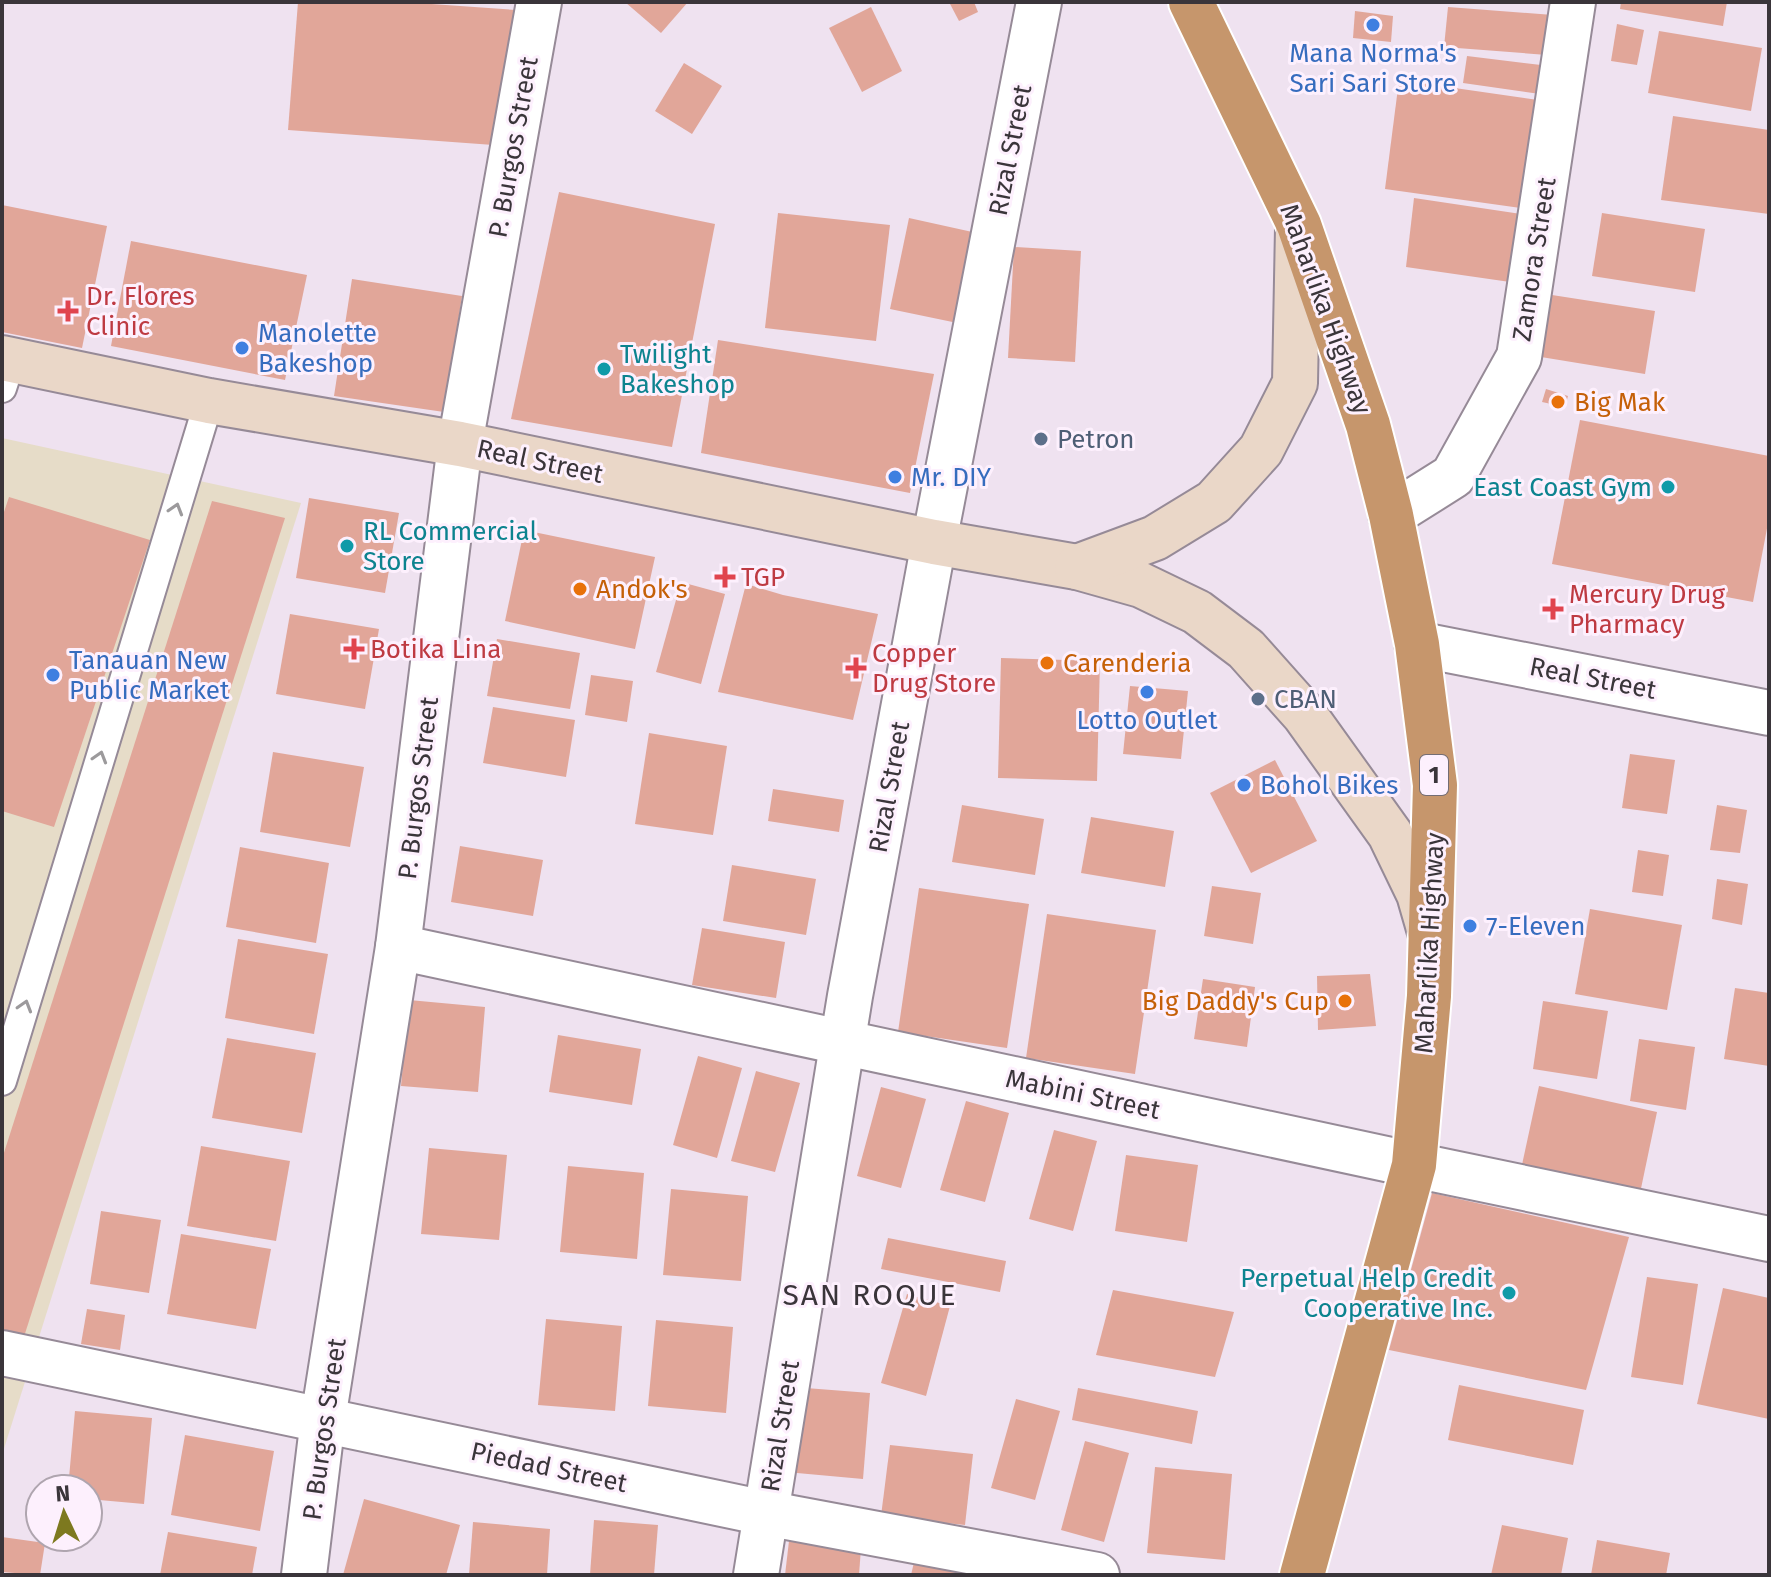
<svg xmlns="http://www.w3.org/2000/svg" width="1771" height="1577" font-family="'Fira Sans',sans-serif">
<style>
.commercial{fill:#e6dcc8}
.building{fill:#e1a699}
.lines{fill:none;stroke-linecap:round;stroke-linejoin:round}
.service-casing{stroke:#968a97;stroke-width:32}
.minor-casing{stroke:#968a97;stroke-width:48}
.secondary-casing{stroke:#968a97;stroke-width:48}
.trunk-casing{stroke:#fff;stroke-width:48}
.service{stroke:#fff;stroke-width:28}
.minor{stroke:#fff;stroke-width:44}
.secondary{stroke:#ead7c8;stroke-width:44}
.trunk{stroke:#c6966c;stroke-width:44}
.oneway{stroke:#9c9a9c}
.shop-dot{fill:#3f7fe0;stroke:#fdf0fd;stroke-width:3}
.health-dot{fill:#e0444e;stroke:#fdf0fd;stroke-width:3}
.culture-dot{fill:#0f9aa8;stroke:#fdf0fd;stroke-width:3}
.food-dot{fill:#e8710a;stroke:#fdf0fd;stroke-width:3}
.service-dot{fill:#5c6f8a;stroke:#fdf0fd;stroke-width:3}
.labels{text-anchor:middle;stroke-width:6;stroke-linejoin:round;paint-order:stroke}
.shield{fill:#fdf0fd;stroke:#746d74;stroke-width:2}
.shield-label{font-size:24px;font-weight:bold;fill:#3a353a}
.shop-label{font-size:26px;fill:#366cbe;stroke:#fdf0fd;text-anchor:start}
.street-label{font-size:26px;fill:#3a353a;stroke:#fdf0fd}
.health-label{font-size:26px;fill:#be3a42;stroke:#fdf0fd;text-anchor:start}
.culture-label{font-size:26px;fill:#0d838f;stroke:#fdf0fd;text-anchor:start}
.food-label{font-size:26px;fill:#c56008;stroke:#fdf0fd;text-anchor:start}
.service-label{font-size:26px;fill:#4e5e75;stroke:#fdf0fd;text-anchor:start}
.quarter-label{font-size:30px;letter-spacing:2px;fill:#3a353a;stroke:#fdf0fd}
</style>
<rect width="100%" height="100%" fill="#efe2f0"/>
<polygon class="commercial" points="2,438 301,503 2,1455"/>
<g class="building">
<polygon points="298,2 403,2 516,10 507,146 288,130"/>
<polygon points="625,2 688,2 661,33"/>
<polygon points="949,2 974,2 978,12 959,21"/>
<polygon points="1621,2 1727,2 1723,26 1620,9"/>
<polygon points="871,7 902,71 862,92 829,28"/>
<polygon points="1448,7 1553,15 1547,55 1444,47"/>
<polygon points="1355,11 1393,16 1391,42 1353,38"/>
<polygon points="1617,24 1644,30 1637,65 1611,61"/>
<polygon points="1659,31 1762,48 1751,111 1648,93"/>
<polygon points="1467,56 1541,65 1540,94 1463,83"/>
<polygon points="684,63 722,86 692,134 655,111"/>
<polygon points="1399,80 1545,101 1528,209 1385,189"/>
<polygon points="1673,116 1769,130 1769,214 1661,200"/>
<polygon points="559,192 715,224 672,447 511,419"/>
<polygon points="1414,198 1528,215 1517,283 1406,267"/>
<polygon points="2,205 107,226 82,348 2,332"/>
<polygon points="778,213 890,225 876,341 765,328"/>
<polygon points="1602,213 1705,229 1695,292 1592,276"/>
<polygon points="909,218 986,235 967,325 890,309"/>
<polygon points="131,241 307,275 285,380 111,346"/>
<polygon points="1014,247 1081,251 1075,362 1008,358"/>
<polygon points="352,279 462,296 444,412 334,396"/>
<polygon points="1552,295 1655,311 1645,374 1541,357"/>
<polygon points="718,340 934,374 910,493 701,453"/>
<polygon points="1546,389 1568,396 1565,407 1542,402"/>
<polygon points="1580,420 1769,456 1769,518 1753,602 1552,564"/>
<polygon points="9,497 150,540 54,827 2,811 2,518"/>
<polygon points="309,498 399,513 385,593 296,578"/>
<polygon points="212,501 285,518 22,1343 2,1336 2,1159"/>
<polygon points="524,530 655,557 635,649 505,621"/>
<polygon points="681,582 725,594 701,684 656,672"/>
<polygon points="746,584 783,595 878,614 853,720 718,692"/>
<polygon points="290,614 379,629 365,709 276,694"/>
<polygon points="497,639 580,653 570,709 487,696"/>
<polygon points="1001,658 1100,661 1097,781 998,778"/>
<polygon points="591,675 633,681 627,722 585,715"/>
<polygon points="1130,686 1188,691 1181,759 1123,754"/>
<polygon points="493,707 575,720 566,777 483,763"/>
<polygon points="649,733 727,746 713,835 635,824"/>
<polygon points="273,752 364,767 350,847 260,832"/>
<polygon points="1630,754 1675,760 1667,814 1622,808"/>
<polygon points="1275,760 1317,841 1251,873 1210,793"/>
<polygon points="773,789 844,800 839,832 768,821"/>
<polygon points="962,805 1044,819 1035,875 952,862"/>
<polygon points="1717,805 1747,810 1740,853 1710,850"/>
<polygon points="1091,817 1174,831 1165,887 1081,873"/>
<polygon points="460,846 543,860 533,916 451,902"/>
<polygon points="240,847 329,863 316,943 226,927"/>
<polygon points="1638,850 1669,855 1663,896 1632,892"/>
<polygon points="732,865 816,879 806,935 723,921"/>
<polygon points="1717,879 1748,884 1742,925 1712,919"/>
<polygon points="1212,886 1261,893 1253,944 1204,936"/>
<polygon points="919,888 1029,904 1007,1048 898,1032"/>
<polygon points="1590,909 1682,925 1667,1010 1575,994"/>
<polygon points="1047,914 1156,930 1135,1074 1026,1058"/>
<polygon points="702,928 785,942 776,998 692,985"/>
<polygon points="238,939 328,954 314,1034 225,1018"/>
<polygon points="1370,974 1376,1026 1318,1030 1317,976"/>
<polygon points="1203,979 1255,987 1247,1047 1194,1039"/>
<polygon points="1735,988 1769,993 1769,1066 1724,1059"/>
<polygon points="409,1000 485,1007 478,1092 401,1086"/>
<polygon points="1543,1001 1608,1011 1597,1079 1533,1069"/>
<polygon points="558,1035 641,1049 632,1105 549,1092"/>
<polygon points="227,1038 316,1053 302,1133 212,1118"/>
<polygon points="1639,1039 1695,1047 1686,1110 1630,1101"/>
<polygon points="698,1056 742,1068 717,1158 673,1145"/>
<polygon points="756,1071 800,1083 775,1172 731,1161"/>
<polygon points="1539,1086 1657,1112 1639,1198 1520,1174"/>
<polygon points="881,1087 926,1099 901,1188 857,1176"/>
<polygon points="966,1101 1009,1113 985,1202 940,1190"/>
<polygon points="1054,1130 1097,1141 1073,1231 1029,1219"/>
<polygon points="201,1146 290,1161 276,1241 187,1226"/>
<polygon points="429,1148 507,1155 499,1240 421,1234"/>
<polygon points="1126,1155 1198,1165 1187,1242 1115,1231"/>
<polygon points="568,1166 644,1173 637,1259 560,1252"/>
<polygon points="671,1189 748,1196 741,1281 663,1275"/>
<polygon points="1432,1193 1629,1237 1586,1390 1389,1350"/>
<polygon points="101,1211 161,1220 149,1293 90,1284"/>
<polygon points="181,1234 271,1249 256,1329 167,1314"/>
<polygon points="888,1238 1006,1261 1000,1292 881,1269"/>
<polygon points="1647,1277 1698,1284 1683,1385 1631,1377"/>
<polygon points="1723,1288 1769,1298 1769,1419 1697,1404"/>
<polygon points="1113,1290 1234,1312 1215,1377 1096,1355"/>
<polygon points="907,1294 950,1306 926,1396 881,1383"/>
<polygon points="87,1309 125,1315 120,1350 81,1344"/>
<polygon points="546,1319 622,1326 615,1411 538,1405"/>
<polygon points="656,1320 733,1327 726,1413 648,1406"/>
<polygon points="1459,1385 1584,1410 1573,1465 1448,1440"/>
<polygon points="793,1387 870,1393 863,1479 786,1472"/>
<polygon points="1078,1388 1198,1411 1192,1444 1072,1420"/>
<polygon points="1016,1399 1060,1411 1035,1500 991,1488"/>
<polygon points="75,1411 152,1418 144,1504 88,1499 88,1489 68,1489"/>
<polygon points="185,1435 274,1451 260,1531 171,1515"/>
<polygon points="1085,1441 1129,1453 1104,1542 1061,1530"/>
<polygon points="890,1445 973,1454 965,1525 881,1516"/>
<polygon points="1155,1467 1232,1474 1225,1560 1147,1553"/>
<polygon points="364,1499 460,1525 446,1575 343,1575"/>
<polygon points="594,1520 658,1525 654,1575 590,1575"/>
<polygon points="473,1522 550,1529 547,1575 469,1575"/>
<polygon points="1502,1525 1568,1538 1561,1575 1491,1575"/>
<polygon points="168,1532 257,1547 252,1575 160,1575"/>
<polygon points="2,1537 45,1543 40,1575 2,1572"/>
<polygon points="1597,1540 1670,1553 1666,1575 1591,1575"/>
<polygon points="789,1541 861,1548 859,1575 785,1575"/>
<polygon points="915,1558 980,1575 911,1575"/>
</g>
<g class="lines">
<defs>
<g id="service">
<polyline points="2,388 11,360"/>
<polyline points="2,1081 209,401"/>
</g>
<g id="minor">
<polyline points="1391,515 1453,476 1519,357 1573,2"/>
<polyline points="1417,644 1769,713"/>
<polyline points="398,947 1414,1165 1769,1239"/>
<polyline points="2,1353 765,1513 1097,1575"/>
<polyline points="304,1575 323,1419 398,947 460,444 539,2"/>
<polyline points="756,1575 850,996 934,542 1039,2"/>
</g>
<g id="secondary">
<polyline points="2,358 209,401 460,444 934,542 1077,567 1141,585 1197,612 1246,649 1304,714 1390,834 1419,894 1430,932"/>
<polyline points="1077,567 1155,538 1214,502 1261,450 1295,383 1298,228"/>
</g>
<polyline id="trunk" points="1191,2 1299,225 1368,425 1391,515 1417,644 1435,785 1429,996 1414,1165 1302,1575"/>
</defs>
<use href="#service" class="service-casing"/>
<use href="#minor" class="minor-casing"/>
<use href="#secondary" class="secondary-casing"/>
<use href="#trunk" class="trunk-casing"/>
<use href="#service" class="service"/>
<use href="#minor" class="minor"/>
<use href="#secondary" class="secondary"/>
<use href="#trunk" class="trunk"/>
</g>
<defs><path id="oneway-chevron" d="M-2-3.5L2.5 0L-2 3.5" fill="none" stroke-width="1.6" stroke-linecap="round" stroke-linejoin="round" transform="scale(2)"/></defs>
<g class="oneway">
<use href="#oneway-chevron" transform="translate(176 509) rotate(-73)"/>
<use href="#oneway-chevron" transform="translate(100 757) rotate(-73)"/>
<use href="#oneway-chevron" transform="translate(25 1006) rotate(-73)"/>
</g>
<g class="shop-dot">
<circle cx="1373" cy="25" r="8"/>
<circle cx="242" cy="348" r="8"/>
<circle cx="895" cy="477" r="8"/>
<circle cx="53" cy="675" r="8"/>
<circle cx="1147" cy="692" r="8"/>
<circle cx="1244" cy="785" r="8"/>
<circle cx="1470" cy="926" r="8"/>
</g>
<g class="health-dot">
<path d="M64 299h8v8h8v8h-8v8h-8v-8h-8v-8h8z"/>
<path d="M721 565h8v8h8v8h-8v8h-8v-8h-8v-8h8z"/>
<path d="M1549 597h8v8h8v8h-8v8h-8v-8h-8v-8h8z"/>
<path d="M350 637h8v8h8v8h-8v8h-8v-8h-8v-8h8z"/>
<path d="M852 656h8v8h8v8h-8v8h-8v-8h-8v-8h8z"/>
</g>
<g class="culture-dot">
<circle cx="604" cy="369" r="8"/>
<circle cx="1668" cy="487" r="8"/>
<circle cx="347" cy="546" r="8"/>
<circle cx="1509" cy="1293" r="8"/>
</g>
<g class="food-dot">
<circle cx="1558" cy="402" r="8"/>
<circle cx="580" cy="589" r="8"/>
<circle cx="1047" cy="663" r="8"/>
<circle cx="1345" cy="1001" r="8"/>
</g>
<g class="service-dot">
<circle cx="1041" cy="439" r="8"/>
<circle cx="1258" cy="699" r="8"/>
</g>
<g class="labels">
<rect class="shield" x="1420" y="755" width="28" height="40" rx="6"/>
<g class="shield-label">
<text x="1434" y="783">1</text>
</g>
<g class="shop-label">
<text x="1373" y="62" text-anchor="middle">Mana Norma's<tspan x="1373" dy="30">Sari Sari Store</tspan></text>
<text x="258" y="342">Manolette<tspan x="258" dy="30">Bakeshop</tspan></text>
<text x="911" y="486">Mr. DIY</text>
<text x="69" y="669">Tanauan New<tspan x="69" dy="30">Public Market</tspan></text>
<text x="1147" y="729" text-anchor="middle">Lotto Outlet</text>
<text x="1260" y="794">Bohol Bikes</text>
<text x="1486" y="935">7-Eleven</text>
</g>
<g class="street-label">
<text transform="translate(513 147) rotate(-80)" y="9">P. Burgos Street</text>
<text transform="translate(1010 150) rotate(-79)" y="9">Rizal Street</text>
<text transform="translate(1534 259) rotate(-81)" y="9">Zamora Street</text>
<text transform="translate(1326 309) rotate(70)" y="9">Maharlika Highway</text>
<text transform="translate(540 461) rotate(12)" y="9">Real Street</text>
<text transform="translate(1593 678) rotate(11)" y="9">Real Street</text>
<text transform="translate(889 787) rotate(-80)" y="9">Rizal Street</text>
<text transform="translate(418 788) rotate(-83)" y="9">P. Burgos Street</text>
<text transform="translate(1429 943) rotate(-87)" y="9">Maharlika Highway</text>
<text transform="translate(1083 1094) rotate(12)" y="9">Mabini Street</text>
<text transform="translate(780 1426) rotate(-81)" y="9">Rizal Street</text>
<text transform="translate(324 1429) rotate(-82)" y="9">P. Burgos Street</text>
<text transform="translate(549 1467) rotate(12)" y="9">Piedad Street</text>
</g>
<g class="health-label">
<text x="86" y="305">Dr. Flores<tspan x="86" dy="30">Clinic</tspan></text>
<text x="741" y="586">TGP</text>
<text x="1569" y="603">Mercury Drug<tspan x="1569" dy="30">Pharmacy</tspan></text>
<text x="370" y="658">Botika Lina</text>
<text x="872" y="662">Copper<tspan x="872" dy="30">Drug Store</tspan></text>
</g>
<g class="culture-label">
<text x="620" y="363">Twilight<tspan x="620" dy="30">Bakeshop</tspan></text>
<text x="1652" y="496" text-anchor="end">East Coast Gym</text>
<text x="363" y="540">RL Commercial<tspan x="363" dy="30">Store</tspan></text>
<text x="1493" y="1287" text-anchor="end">Perpetual Help Credit<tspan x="1493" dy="30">Cooperative Inc.</tspan></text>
</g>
<g class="food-label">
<text x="1574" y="411">Big Mak</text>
<text x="596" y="598">Andok's</text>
<text x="1063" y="672">Carenderia</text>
<text x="1329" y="1010" text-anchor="end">Big Daddy's Cup</text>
</g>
<g class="service-label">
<text x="1057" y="448">Petron</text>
<text x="1274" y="708">CBAN</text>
</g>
<g class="quarter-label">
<text x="870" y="1305">SAN ROQUE</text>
</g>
</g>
<rect width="1771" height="1577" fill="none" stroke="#3a353a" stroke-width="8"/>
<g transform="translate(64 1513) rotate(356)"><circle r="38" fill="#fdf0fd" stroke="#afa5af" stroke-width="2"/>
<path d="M0-6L14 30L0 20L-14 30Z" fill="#7d791f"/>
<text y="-12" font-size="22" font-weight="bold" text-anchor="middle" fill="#3a353a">N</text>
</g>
</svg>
